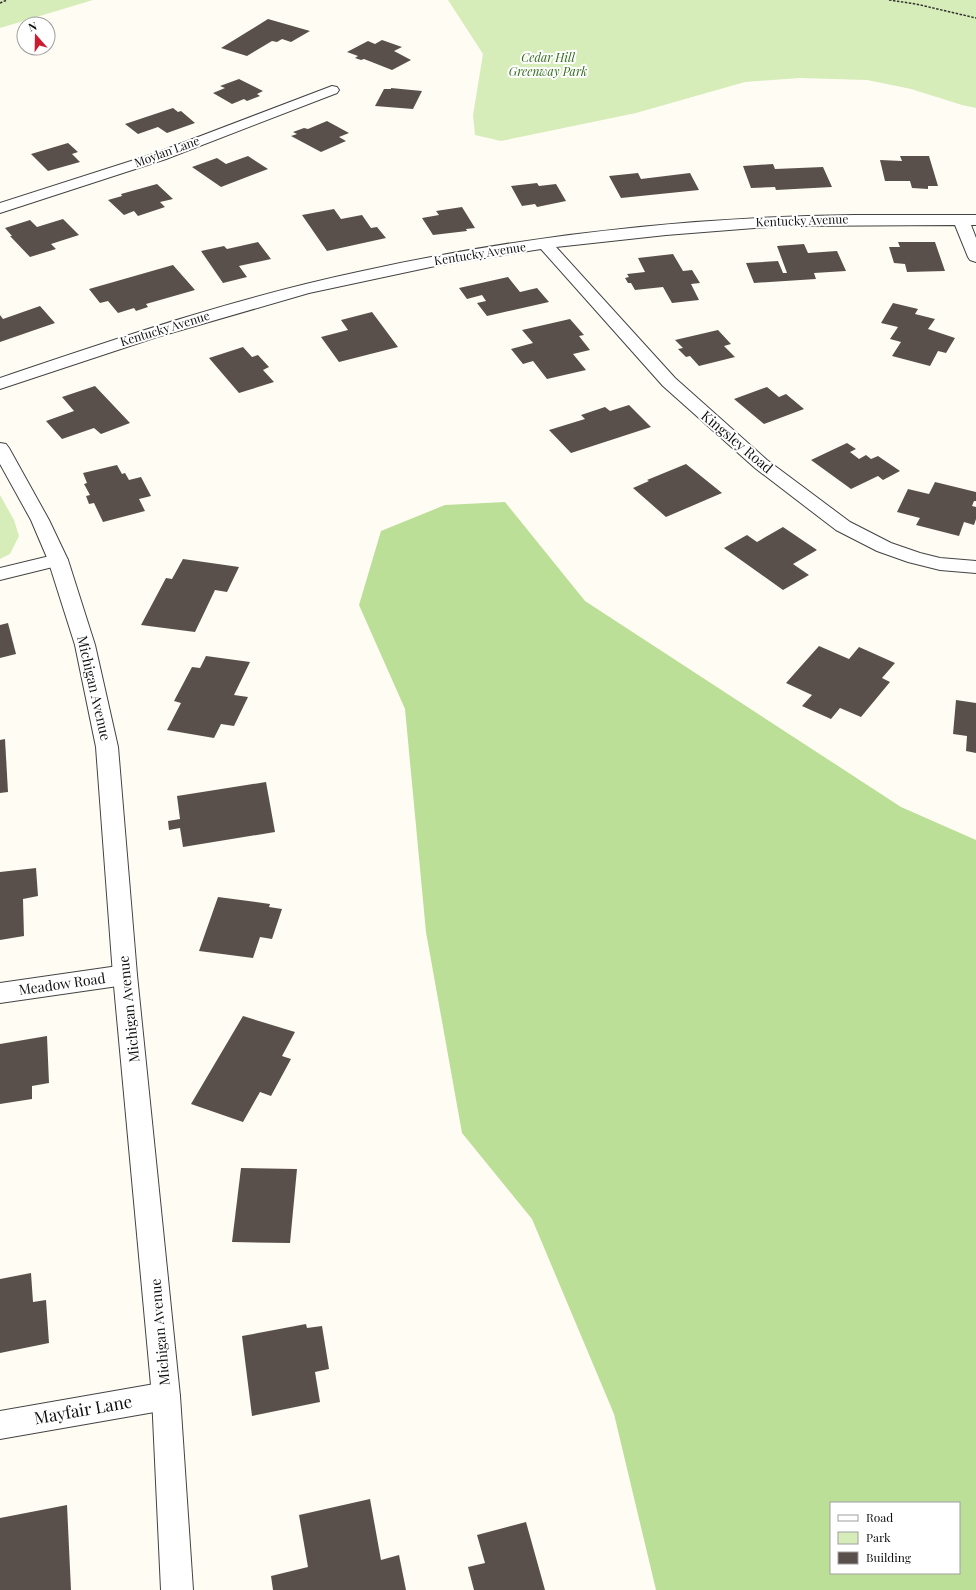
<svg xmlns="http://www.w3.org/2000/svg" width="976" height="1590" font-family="'Playfair Display',serif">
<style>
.green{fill:#d7edb9}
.forest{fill:#bcdf97;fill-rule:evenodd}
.building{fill:#5a504b}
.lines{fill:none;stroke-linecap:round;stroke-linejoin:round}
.minor-casing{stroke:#434343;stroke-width:2}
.tertiary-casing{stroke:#434343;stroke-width:2}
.path{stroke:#323232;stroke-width:1.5;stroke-dasharray:2.5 1.5;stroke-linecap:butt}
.minor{fill:#fff;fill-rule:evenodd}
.tertiary{fill:#fff;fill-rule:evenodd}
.labels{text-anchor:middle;stroke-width:4;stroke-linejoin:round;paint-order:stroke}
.far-park-label{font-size:12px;font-style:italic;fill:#306d1b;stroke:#fff}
.far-street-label{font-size:12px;fill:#101010;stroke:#fff}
.street-label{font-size:14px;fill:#101010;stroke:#fff}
.near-street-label{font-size:17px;fill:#101010;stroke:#fff}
</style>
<rect width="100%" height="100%" fill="#fffcf3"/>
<g class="green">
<polygon points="0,0 93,0 0,28"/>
<polygon points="448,0 976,0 976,108 962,105 911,89 867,80 800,78 745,82 636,113 501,141 475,135 473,115 483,54"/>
<polygon points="0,495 14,520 19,536 10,554 0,559"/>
</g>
<path class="forest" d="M505,502L585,601L901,807L976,840V1590H656L614,1414L532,1219L462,1133L426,932L405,709L359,605L381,531L445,505ZM831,1503H959V1573H831Z"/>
<g class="building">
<polygon points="268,19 310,31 291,42 282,39 277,42 272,41 247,56 221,48"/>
<polygon points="382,40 402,47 394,51 411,60 392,70 364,59 361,60 355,58 358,56 347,52 368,41 375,44"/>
<polygon points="239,79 263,91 257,94 260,96 247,101 244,99 232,104 213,93 225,88 220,86"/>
<polygon points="391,88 422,91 413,109 375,106 384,89 391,89"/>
<polygon points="173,108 178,112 181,111 195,123 167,133 158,127 138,134 125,124"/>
<polygon points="327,121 349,133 339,137 346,141 321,152 291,136 297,134 293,132 304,128 308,129"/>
<polygon points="68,143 78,152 72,154 80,162 48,171 31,154"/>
<polygon points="248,156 268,169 221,187 192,167 217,158 226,164"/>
<polygon points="900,156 929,156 938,186 928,186 928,189 912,188 910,181 885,181 880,160 902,161"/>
<polygon points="773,164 775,169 823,167 832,187 776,190 775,187 751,188 743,166"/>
<polygon points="638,173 641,179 690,173 699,190 621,198 609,176"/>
<polygon points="537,183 539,186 556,184 566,201 537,207 535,204 522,206 511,186"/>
<polygon points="157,184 173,199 160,202 165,207 138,216 134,211 124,215 108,200 122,196 121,194"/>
<polygon points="462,207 475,228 466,229 467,231 433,235 422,218 439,215 436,211"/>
<polygon points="334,209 341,219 362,215 371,228 377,227 386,238 327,251 302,215"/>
<polygon points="63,219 79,235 51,244 56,249 30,257 10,236 12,236 5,228 30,220 37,227"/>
<polygon points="258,242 271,259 239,266 247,277 223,283 201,251 224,246 227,249"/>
<polygon points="898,242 935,242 945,271 907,272 905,264 894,263 889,247 900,247"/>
<polygon points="804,244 808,253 837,251 846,271 814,273 816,279 754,283 746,263 778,261 783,273 787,273 777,246"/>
<polygon points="673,254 683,271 692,270 700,283 691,284 699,300 672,303 663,287 635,290 631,283 628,283 625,278 629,277 627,274 645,272 638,258"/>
<polygon points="173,265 195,290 146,304 148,307 136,311 134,308 118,313 108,301 100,303 89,289"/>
<polygon points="508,277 520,292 537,288 549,302 487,316 477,303 486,301 482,295 467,299 459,288"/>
<polygon points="893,303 918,309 915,314 935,319 928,329 955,338 946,353 938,351 930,366 892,356 901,342 890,339 898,327 881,323"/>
<polygon points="40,306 55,323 0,342 0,315 3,319"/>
<polygon points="372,312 398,347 339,362 321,337 348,330 341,320"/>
<polygon points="570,319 584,335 579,336 590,350 573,354 586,370 547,379 533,361 523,364 511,349 533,343 522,330"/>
<polygon points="718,330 731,344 724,346 735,357 699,366 690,356 686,357 678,349 683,348 675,340"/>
<polygon points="243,347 252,357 258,355 269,367 263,370 274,382 239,393 209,358"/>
<polygon points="95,386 130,423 101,434 94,428 62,439 46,421 74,411 62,397"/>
<polygon points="767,387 779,397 786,394 804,409 764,424 734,399"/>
<polygon points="629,405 651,427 571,453 549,430 585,419 581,415 605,407 610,411"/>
<polygon points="847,443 856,449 850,452 859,459 866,455 871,459 878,456 900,471 883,480 878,476 851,489 811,460"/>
<polygon points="686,464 722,493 666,517 633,488 649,481 647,480"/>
<polygon points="117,465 122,474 125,473 129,480 141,477 151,496 139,499 145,511 103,522 94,503 89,504 86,496 90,495 84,484 87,483 83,473"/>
<polygon points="935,482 976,492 976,501 974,501 972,506 976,507 976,519 974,525 964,522 959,536 916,525 920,518 897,512 908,489 929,494"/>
<polygon points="783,527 817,550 793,564 809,575 783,590 724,548 747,535 757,542"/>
<polygon points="183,559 239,567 227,592 215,590 195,632 141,625 166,578 172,579"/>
<polygon points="8,623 16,654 0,658 0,625"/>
<polygon points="819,646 849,659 859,647 895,663 882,678 890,682 861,717 840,708 831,719 802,706 812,695 786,683"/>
<polygon points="206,656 250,662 234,695 248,697 234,726 221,724 214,738 167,730 181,703 174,701 192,667 200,668"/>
<polygon points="956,700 976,703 976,753 966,751 967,736 953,734"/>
<polygon points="5,739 8,792 0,793 0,740"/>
<polygon points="266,782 275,832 183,847 180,828 169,830 168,821 180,819 177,796"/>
<polygon points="36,868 38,896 23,899 24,936 0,940 0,872"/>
<polygon points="218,897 270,904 269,907 282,909 272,939 260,937 253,958 199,951"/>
<polygon points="243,1016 295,1032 282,1056 291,1059 271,1096 260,1092 243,1122 191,1104"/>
<polygon points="47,1036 49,1083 32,1086 32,1099 0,1104 0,1044"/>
<polygon points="241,1168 297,1169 290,1243 232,1242"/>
<polygon points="31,1273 33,1302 46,1300 49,1343 0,1353 0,1279"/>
<polygon points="306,1324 307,1328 322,1326 329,1369 315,1372 320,1402 252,1416 242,1336"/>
<polygon points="370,1499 381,1560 399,1555 406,1590 273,1590 271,1576 308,1567 299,1515"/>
<polygon points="67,1505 71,1590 0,1590 0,1518"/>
<polygon points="526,1522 545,1590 474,1590 468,1567 485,1563 477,1535"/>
</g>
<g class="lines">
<defs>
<g id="minor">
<polygon points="332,86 337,87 339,90 337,93 166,159 0,213 0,203 156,153"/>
<path d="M854,215H976V225H971L976,238V262L970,260L968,257L955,225L781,226L666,235L556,247L675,378L767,460L850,522L891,543L920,553L940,558L976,561V573L940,570L908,562L877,551L836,530L755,468L663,386L541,249L440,265L309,293L157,337L0,389V378C118,338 236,298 358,272C520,236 688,217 854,215Z"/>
<polygon points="58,554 65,556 68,560 65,564 0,580 0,568"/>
<polygon points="125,965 134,968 137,975 134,982 125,985 0,1003 0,983"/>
<polygon points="166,1382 176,1386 180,1396 176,1406 166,1410 0,1439 0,1411"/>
</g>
<polygon id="tertiary" points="0,443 6,444 9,448 49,520 68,560 95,645 118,747 137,975 180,1396 193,1590 161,1590 152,1396 113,975 96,747 75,645 48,560 31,520 0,464"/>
</defs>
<use href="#minor" class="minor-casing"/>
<use href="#tertiary" class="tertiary-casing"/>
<g class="path">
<polyline points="889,0 916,4 976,18"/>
<polyline points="0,3 7,0"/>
</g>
<use href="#minor" class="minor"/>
<use href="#tertiary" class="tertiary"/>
</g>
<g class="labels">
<g class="far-park-label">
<text x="548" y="62">Cedar Hill<tspan x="548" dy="14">Greenway Park</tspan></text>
</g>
<g class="far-street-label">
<text transform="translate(167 152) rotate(-20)" y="4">Moylan Lane</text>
<text transform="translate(802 221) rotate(-2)" y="4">Kentucky Avenue</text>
<text transform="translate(480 254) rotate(-9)" y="4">Kentucky Avenue</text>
<text transform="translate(165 329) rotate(-17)" y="4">Kentucky Avenue</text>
</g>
<g class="street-label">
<text transform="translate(737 442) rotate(40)" y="5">Kingsley Road</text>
<text transform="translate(94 688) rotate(77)" y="5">Michigan Avenue</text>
<text transform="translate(62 984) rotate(-8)" y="5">Meadow Road</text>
<text transform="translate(129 1009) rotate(-96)" y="5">Michigan Avenue</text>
<text transform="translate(160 1332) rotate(-95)" y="5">Michigan Avenue</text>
</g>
<g class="near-street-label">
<text transform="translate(83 1410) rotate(-10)" y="6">Mayfair Lane</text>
</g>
</g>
<rect x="830" y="1502" width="130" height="72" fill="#ffffff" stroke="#9f9f9f"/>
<rect x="838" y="1515" width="20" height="6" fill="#ffffff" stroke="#9f9f9f"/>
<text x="866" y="1522" font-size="12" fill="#101010">Road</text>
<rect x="838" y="1532" width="20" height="12" fill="#d7edb9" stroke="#9f9f9f"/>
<text x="866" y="1542" font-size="12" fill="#101010">Park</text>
<rect x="838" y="1552" width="20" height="12" fill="#5a504b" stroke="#9f9f9f"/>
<text x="866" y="1562" font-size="12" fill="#101010">Building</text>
<g transform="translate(36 36) rotate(340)"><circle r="19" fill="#ffffff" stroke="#9f9f9f"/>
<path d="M0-3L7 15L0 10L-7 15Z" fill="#cb1d2f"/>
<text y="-6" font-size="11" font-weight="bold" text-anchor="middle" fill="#101010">N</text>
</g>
</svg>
